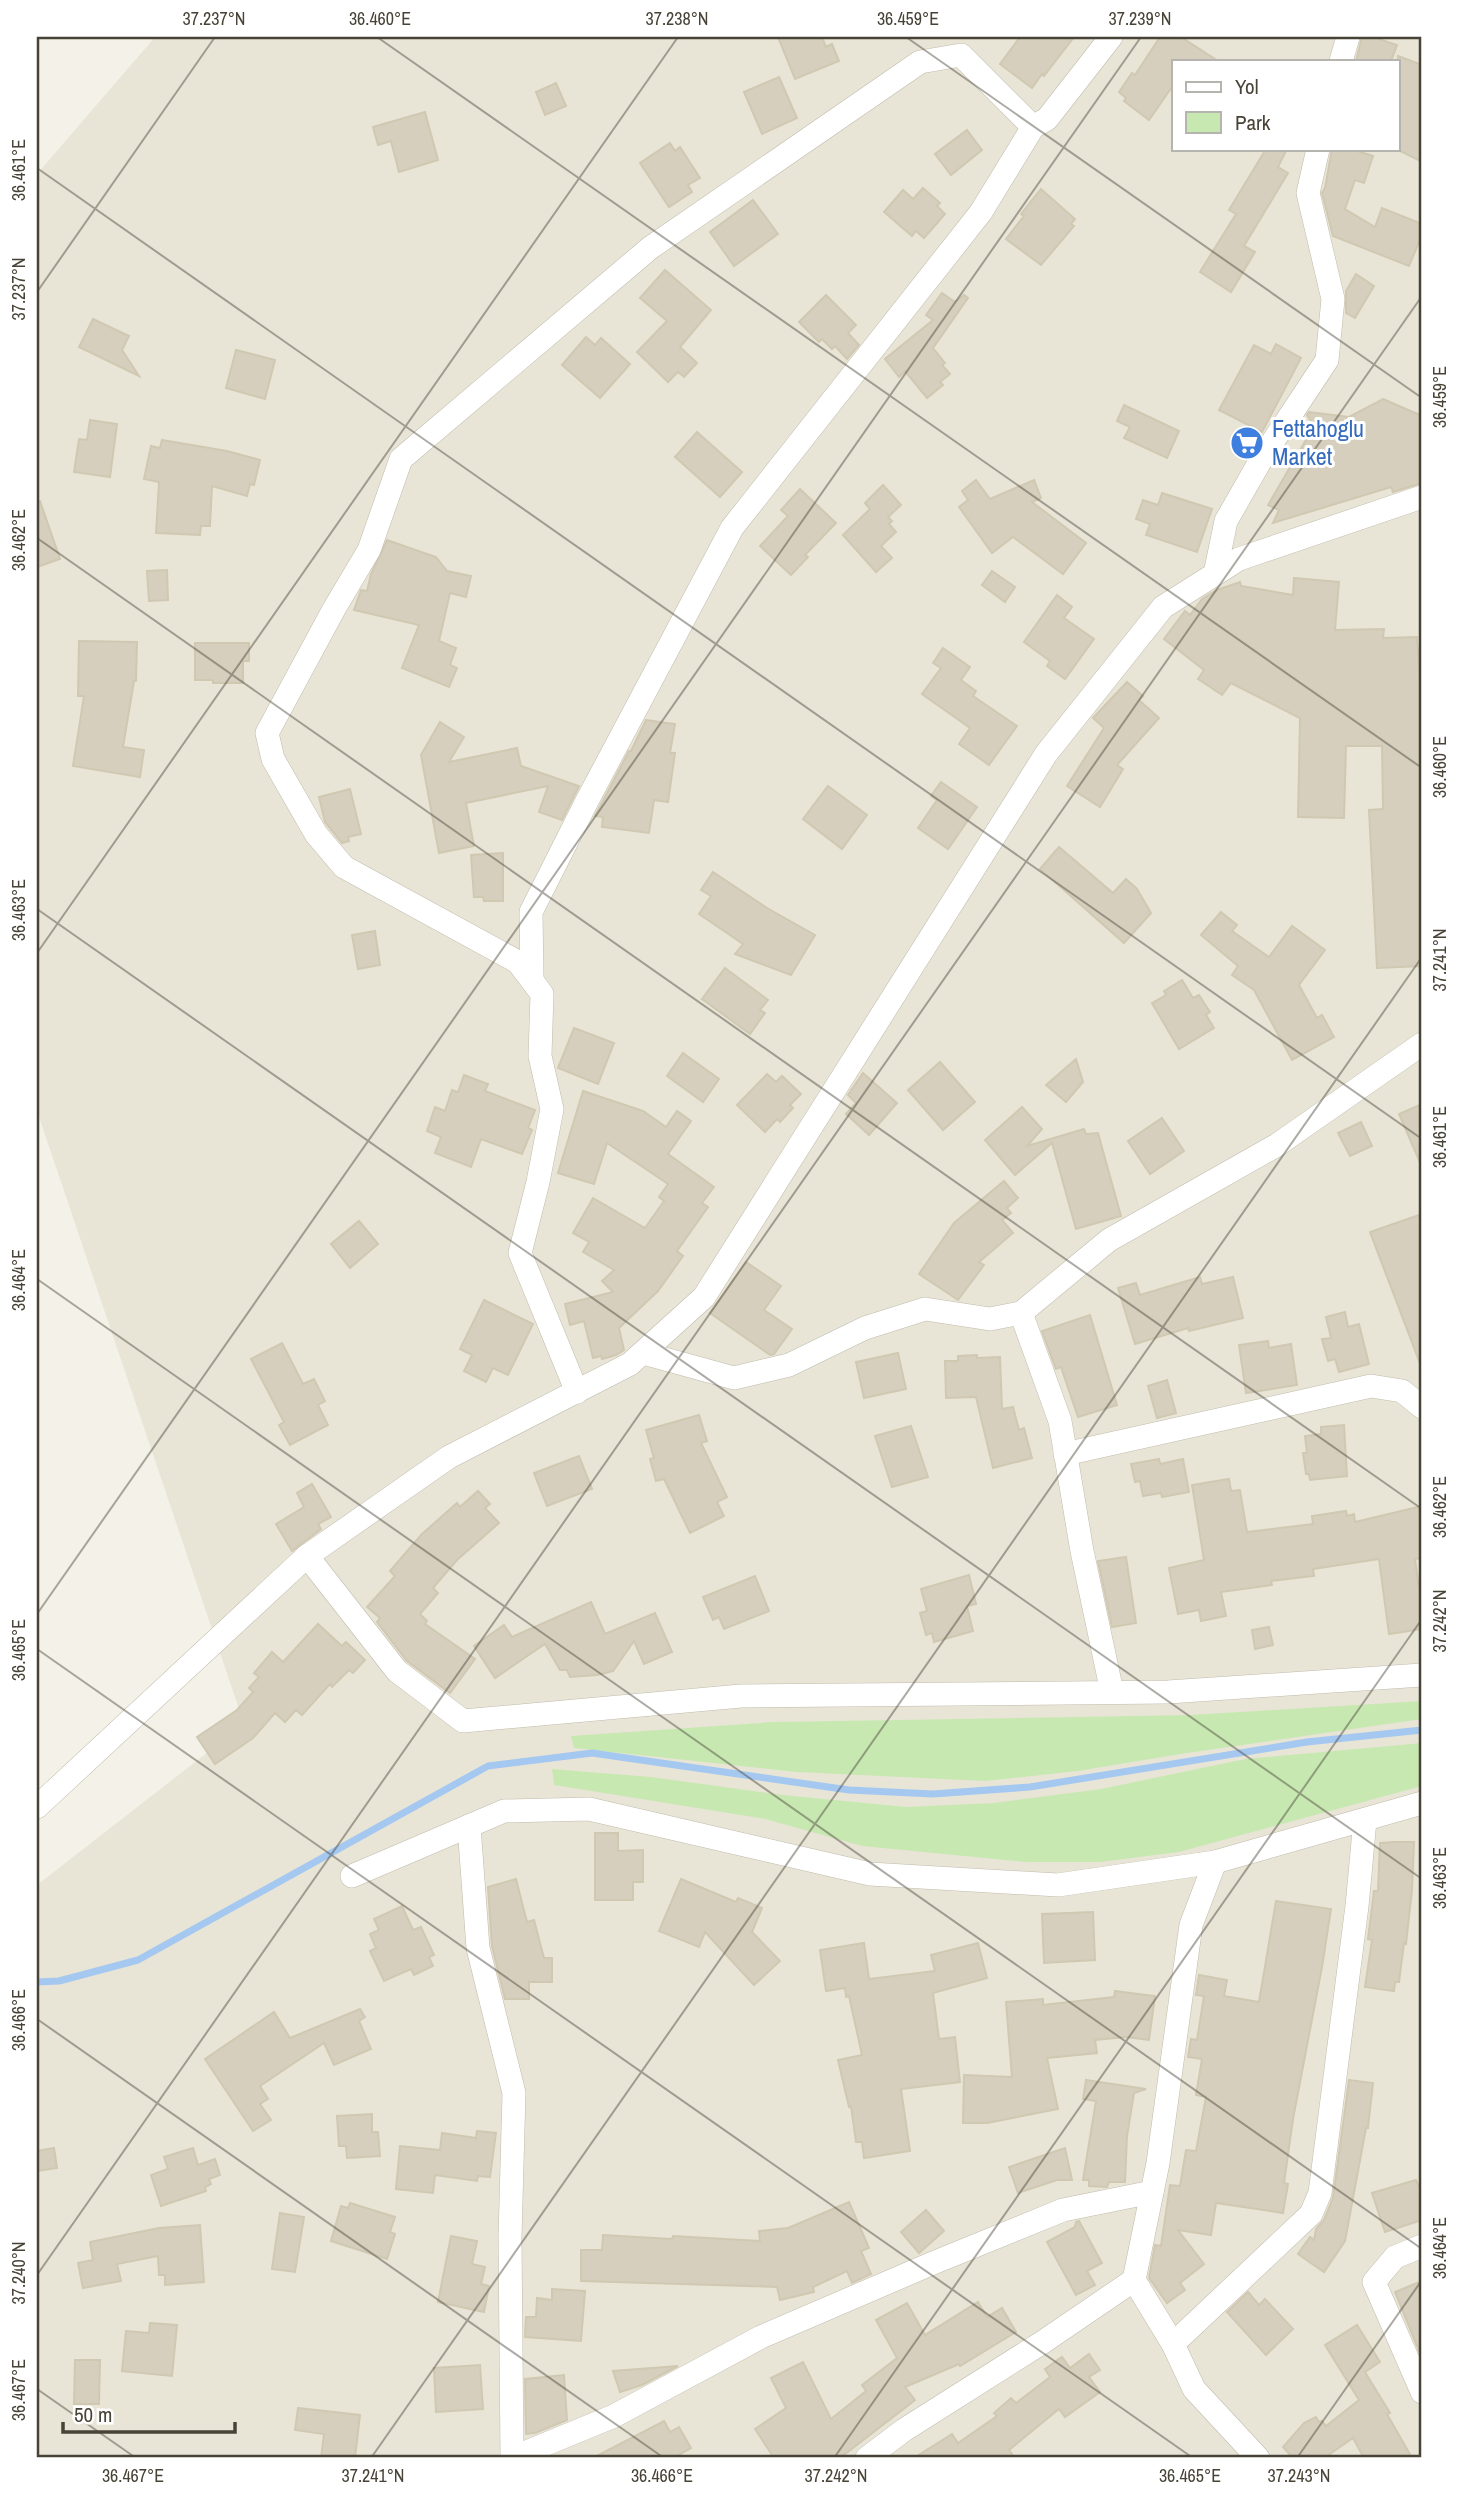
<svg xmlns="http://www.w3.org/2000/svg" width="1459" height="2495" font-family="'Archivo Narrow',sans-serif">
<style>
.residential{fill:#e8e5d7;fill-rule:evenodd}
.green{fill:#c8e8b2}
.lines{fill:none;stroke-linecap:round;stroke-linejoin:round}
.stream{stroke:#a5c8f0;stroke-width:7}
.building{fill:#d6cfbe;stroke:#d0c8b1;stroke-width:2}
.minor-casing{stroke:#c0bbab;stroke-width:24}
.minor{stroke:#fff;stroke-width:23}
.ticks{fill:none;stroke:#484337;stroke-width:2;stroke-opacity:0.45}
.labels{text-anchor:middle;stroke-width:6;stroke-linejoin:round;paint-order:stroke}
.shop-label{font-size:24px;fill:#366cbe;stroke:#fff;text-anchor:start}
.neatline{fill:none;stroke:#484337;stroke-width:2.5}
.ticks-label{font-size:18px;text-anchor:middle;fill:#484337}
</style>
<rect width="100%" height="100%" fill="#f4f2e8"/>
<path class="residential" d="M155,37H1422V2458H37V1885L244,1724L37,1111V174ZM1174,61H1398V149H1174Z"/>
<g class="green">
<polygon points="1422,1701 1422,1719 1187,1753 1078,1771 985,1781 797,1772 574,1748 571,1736 774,1722 1191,1715"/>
<polygon points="1422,1743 1422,1786 1179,1852 1100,1862 1026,1862 862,1846 765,1819 554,1785 552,1769 651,1777 783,1795 906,1807 994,1803 1101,1789 1245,1759"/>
</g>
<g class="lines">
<polyline class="stream" points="37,1982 59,1981 138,1960 488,1766 592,1753 849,1790 933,1794 1030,1787 1307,1742 1422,1730"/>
</g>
<g class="building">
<polygon points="778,37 822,37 826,47 832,44 839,61 795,79"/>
<polygon points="1020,37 1074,37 1044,76 1042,74 1032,88 1000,64"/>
<polygon points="1160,37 1181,37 1218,61 1174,61 1174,84 1149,120 1124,101 1126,98 1119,92 1132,73 1135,75"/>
<polygon points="1362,37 1373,37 1397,45 1391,61 1356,61"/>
<polygon points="1398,56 1422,65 1422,162 1398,150"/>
<polygon points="779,77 797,118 762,134 744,92"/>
<polygon points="556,83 566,106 545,115 536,92"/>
<polygon points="425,112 438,160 399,172 391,141 378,145 373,127"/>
<polygon points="967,130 982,150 951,175 935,154"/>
<polygon points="670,143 675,151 680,147 700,178 688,185 692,192 669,207 640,163"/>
<polygon points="1266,149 1287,149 1278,167 1288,173 1244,246 1255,252 1231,292 1200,272 1236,214 1229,210"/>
<polygon points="1332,149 1351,149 1373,156 1364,183 1355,180 1345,209 1375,227 1382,208 1422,224 1422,235 1409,266 1333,236 1322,193 1325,188"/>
<polygon points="923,188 940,203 937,206 945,214 924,238 916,231 912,236 884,212 903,190 913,199"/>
<polygon points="1041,189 1075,219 1071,224 1074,226 1041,265 1006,239 1024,216 1021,214"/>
<polygon points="753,200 778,234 734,266 710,232"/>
<polygon points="665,270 711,310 680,347 697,363 684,377 678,372 668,382 637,352 667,321 640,298"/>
<polygon points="1356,274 1374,286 1355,318 1346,313 1346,291"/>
<polygon points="942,293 955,302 964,295 968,298 933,348 945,363 942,365 950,374 940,382 943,385 927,398 905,371 899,377 885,359 933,320 926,315"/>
<polygon points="826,295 856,325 848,333 859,345 847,359 835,346 832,349 822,339 819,342 799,322"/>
<polygon points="93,319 129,336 122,350 139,376 79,347"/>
<polygon points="586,337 595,345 601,338 630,364 600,398 562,365"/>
<polygon points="1276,344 1301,358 1262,432 1219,410 1254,345 1271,354"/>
<polygon points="236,350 275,360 265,399 226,388"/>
<polygon points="1383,399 1422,416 1422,483 1393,492 1391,487 1273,523 1279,510 1268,505 1314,426 1307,415 1309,412 1349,417"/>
<polygon points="1124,405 1179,431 1167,458 1124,438 1130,427 1117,421"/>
<polygon points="90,420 117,424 110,477 74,472 79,439 87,440"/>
<polygon points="697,432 742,472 720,497 675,457"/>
<polygon points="162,440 227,451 260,460 254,485 250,484 247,496 212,486 210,526 201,526 200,535 156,533 159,482 144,479 151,446 160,448"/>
<polygon points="976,480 990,499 1034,480 1041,498 1032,502 1086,543 1063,574 1013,537 992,553 959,507 968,500 962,491"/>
<polygon points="883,485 901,505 888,517 892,521 889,524 896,532 881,546 892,558 876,572 843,535 870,509 865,503"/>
<polygon points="800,489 836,523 805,555 808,557 791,575 760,546 788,516 781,510"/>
<polygon points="1162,493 1212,509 1197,552 1146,535 1150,524 1136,519 1143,500 1158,505"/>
<polygon points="37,501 40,501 60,559 37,567"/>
<polygon points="387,540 436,557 447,571 471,576 466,597 450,593 439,641 456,648 450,665 457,668 449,687 402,668 419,625 354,610 361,590 367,591 371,574"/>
<polygon points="167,570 168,600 149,601 147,571"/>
<polygon points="992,571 1015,587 1005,602 982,585"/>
<polygon points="1294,578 1339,582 1335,630 1384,629 1383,638 1417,637 1422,708 1422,966 1377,968 1369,810 1383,809 1382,746 1346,746 1344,818 1298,817 1300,718 1231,683 1222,695 1198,679 1204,670 1164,639 1185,611 1190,615 1202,599 1217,590 1240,582 1241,586 1293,595"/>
<polygon points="1057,595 1072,607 1064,618 1094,639 1065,679 1047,666 1050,661 1024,642"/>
<polygon points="79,641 137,642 136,681 134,681 123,747 144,750 140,777 73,766 84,696 78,696"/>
<polygon points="195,643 249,643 249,661 243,661 243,683 213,683 213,680 195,680"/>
<polygon points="943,648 970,667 961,680 976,691 973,696 1017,726 989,765 959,744 970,728 922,694 941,668 933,663"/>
<polygon points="1127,682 1143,696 1139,700 1159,718 1117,765 1123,769 1100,807 1067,786 1104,728 1093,718"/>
<polygon points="646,720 675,724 670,753 675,753 668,802 654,800 649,833 602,827 603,817 595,816 629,751 631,751"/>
<polygon points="440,722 464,737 449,762 517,748 521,766 579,786 562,820 539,812 548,786 466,803 474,846 439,853 421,755"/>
<polygon points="941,782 977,807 948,849 918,828 937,800 931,796"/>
<polygon points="828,786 867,815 842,849 803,819"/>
<polygon points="350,789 361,834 348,837 349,841 342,843 325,822 319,797"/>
<polygon points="1059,847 1113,893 1126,879 1137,889 1151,913 1124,943 1040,869"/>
<polygon points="503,853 503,901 484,901 483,897 474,897 471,855"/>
<polygon points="713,872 767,908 815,935 791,975 735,954 743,944 699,914 711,896 701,890"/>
<polygon points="1221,912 1237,925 1232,931 1269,957 1292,926 1325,950 1299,985 1317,1018 1322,1015 1334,1037 1292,1060 1254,990 1232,975 1238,966 1201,935"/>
<polygon points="375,931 380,965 358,969 352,935"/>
<polygon points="725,968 768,1000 760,1010 765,1013 750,1034 702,999"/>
<polygon points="1182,980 1193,998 1199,995 1210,1012 1206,1015 1214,1028 1179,1049 1152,1003 1166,995 1164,991"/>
<polygon points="574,1028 614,1043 598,1084 558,1068"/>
<polygon points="683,1053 719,1079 703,1102 667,1076"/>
<polygon points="1076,1059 1083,1082 1066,1102 1046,1085"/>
<polygon points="940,1062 975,1102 943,1130 908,1090"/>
<polygon points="863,1073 897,1103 869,1135 846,1114 856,1103 848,1095"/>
<polygon points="767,1074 776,1082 782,1076 801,1094 790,1105 793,1108 780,1122 777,1119 765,1132 737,1105"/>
<polygon points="464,1075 488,1084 485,1091 535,1110 528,1128 532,1130 522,1154 481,1139 471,1167 435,1153 441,1137 427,1131 435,1107 445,1111 452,1090 458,1092"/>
<polygon points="583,1091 643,1111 666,1127 677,1111 691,1121 668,1154 714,1187 702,1203 708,1207 677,1251 683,1256 658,1291 619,1328 624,1350 616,1355 602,1359 601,1356 593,1358 584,1321 570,1325 565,1304 613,1292 602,1281 614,1270 583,1252 589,1242 573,1233 593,1198 645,1228 664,1201 659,1197 668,1184 607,1143 594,1184 558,1173"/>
<polygon points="1422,1104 1422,1167 1399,1114"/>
<polygon points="1022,1107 1042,1129 1027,1146 1084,1129 1086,1134 1098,1133 1121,1216 1076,1229 1052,1143 1015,1175 985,1140"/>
<polygon points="1162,1118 1184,1151 1150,1174 1128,1141"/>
<polygon points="1361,1122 1372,1146 1350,1156 1338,1133"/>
<polygon points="1004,1181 1018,1198 1007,1208 1011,1213 1002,1220 1013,1233 979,1262 984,1265 958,1300 919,1274 954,1223"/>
<polygon points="1422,1214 1422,1366 1421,1366 1370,1232"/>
<polygon points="359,1221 378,1244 350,1268 331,1244"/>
<polygon points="746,1262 781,1286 764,1310 792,1329 774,1354 770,1355 710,1313"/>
<polygon points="1200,1277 1202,1284 1233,1277 1243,1318 1189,1331 1188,1328 1135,1344 1118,1288 1136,1283 1140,1295"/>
<polygon points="484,1300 533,1324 508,1375 493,1368 486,1382 464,1371 472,1355 460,1349"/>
<polygon points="1345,1312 1348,1327 1359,1324 1369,1364 1339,1372 1335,1359 1328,1361 1322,1339 1331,1338 1326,1317"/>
<polygon points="1090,1315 1117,1405 1078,1417 1061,1367 1056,1369 1042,1331"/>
<polygon points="1268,1341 1269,1348 1291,1344 1297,1385 1246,1393 1239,1345"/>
<polygon points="282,1343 303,1384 314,1379 325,1401 318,1405 328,1425 290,1445 279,1425 284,1422 251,1359"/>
<polygon points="898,1353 906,1389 864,1398 856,1362"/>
<polygon points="977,1355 977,1358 1000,1357 1002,1409 1013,1407 1019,1430 1024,1428 1032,1458 993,1468 976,1397 946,1398 945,1361 958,1361 958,1356"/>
<polygon points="1167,1380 1176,1413 1157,1418 1148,1386"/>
<polygon points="699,1415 707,1441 701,1443 727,1497 717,1502 724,1516 690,1533 664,1479 656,1481 650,1459 654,1458 646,1430"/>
<polygon points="1344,1425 1347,1476 1310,1480 1309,1474 1306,1474 1303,1453 1307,1453 1305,1436 1321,1434 1321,1427"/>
<polygon points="911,1426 928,1477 892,1487 875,1436"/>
<polygon points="579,1456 592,1489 547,1506 534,1473"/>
<polygon points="1159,1459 1160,1464 1183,1459 1189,1492 1162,1497 1161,1493 1143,1496 1140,1481 1135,1482 1131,1464"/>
<polygon points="1229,1479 1231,1491 1240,1490 1247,1532 1313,1524 1312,1516 1346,1511 1347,1516 1354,1514 1355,1522 1418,1507 1422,1525 1422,1558 1415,1559 1422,1610 1422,1629 1389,1634 1379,1559 1313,1569 1314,1576 1271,1581 1272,1585 1221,1592 1226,1616 1201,1621 1199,1610 1178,1614 1169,1568 1204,1560 1192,1485"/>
<polygon points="312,1484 331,1517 318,1524 321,1529 292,1551 276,1524 304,1507 297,1493"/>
<polygon points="478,1491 490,1504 485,1508 499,1523 457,1560 433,1588 438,1593 420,1614 427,1621 425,1624 475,1659 450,1693 407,1661 377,1622 380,1618 367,1607 395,1576 390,1571 422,1534 457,1503 460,1507"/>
<polygon points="1126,1557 1136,1623 1112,1627 1098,1561"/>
<polygon points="969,1575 976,1604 967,1606 973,1631 934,1642 932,1633 926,1635 920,1613 927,1611 921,1589"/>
<polygon points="755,1576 769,1611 724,1629 719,1617 713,1620 703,1597"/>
<polygon points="591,1602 605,1634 655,1613 672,1652 644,1664 634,1641 613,1671 597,1675 570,1677 567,1670 560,1670 545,1644 495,1678 474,1646 504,1625 512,1637"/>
<polygon points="318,1624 342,1646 346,1642 365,1660 353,1673 349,1670 332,1687 330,1684 302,1715 296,1710 285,1722 275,1713 253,1738 215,1764 197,1737 237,1710 253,1692 249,1688 259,1677 254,1673 272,1652 283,1662"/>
<polygon points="1269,1627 1273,1645 1255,1649 1252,1630"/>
<polygon points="595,1833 618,1833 618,1851 643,1850 643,1882 633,1882 633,1900 595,1900"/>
<polygon points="1395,1842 1414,1842 1412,1890 1406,1944 1404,1943 1399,1982 1395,1982 1394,1991 1365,1987 1372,1940 1368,1939 1374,1891 1378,1891 1380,1843"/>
<polygon points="516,1879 527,1922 534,1920 544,1958 552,1958 552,1982 529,1982 529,1999 505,1999 492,1946 488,1887"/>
<polygon points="681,1879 736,1902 738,1898 762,1908 752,1932 780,1961 754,1985 705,1932 699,1947 659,1931"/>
<polygon points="1276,1901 1331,1909 1322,1967 1293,2119 1284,2183 1288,2184 1283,2213 1216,2203 1211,2235 1178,2230 1204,2264 1180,2283 1185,2290 1167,2303 1149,2278 1155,2245 1161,2246 1170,2185 1180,2186 1186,2150 1196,2151 1206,2097 1196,2095 1202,2059 1188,2057 1191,2039 1197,2040 1204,1996 1196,1995 1199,1975 1227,1980 1224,1996 1259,2002"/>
<polygon points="402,1906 413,1930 421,1927 434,1955 429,1957 433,1966 414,1975 411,1969 384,1981 370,1951 376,1948 370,1934 379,1930 374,1919"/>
<polygon points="1093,1912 1095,1960 1044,1963 1042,1914"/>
<polygon points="864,1943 869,1979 935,1971 931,1955 978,1943 987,1978 933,1993 939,2039 955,2037 960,2082 901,2089 910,2151 864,2158 862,2142 856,2142 851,2106 849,2107 838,2060 862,2055 849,1996 846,1997 845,1988 826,1991 820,1950"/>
<polygon points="1115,1991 1155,1996 1149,2040 1126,2037 1095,2040 1097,2053 1047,2058 1058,2109 987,2123 963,2123 964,2075 1012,2077 1006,2002 1043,1999 1043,2005 1114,1997"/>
<polygon points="360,2009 365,2017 359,2021 371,2049 334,2065 324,2043 260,2086 268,2099 260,2104 271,2120 253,2131 205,2059 274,2012 290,2038"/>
<polygon points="1086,2080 1146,2089 1134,2093 1127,2136 1125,2182 1109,2182 1107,2187 1089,2186 1089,2180 1083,2180 1096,2101 1083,2099"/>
<polygon points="1349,2080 1373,2083 1368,2128 1366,2128 1345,2241 1324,2272 1298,2254 1310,2237 1314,2240 1316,2229 1324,2220 1333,2198"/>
<polygon points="372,2114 372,2132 378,2132 380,2156 347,2158 346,2146 339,2146 337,2116"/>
<polygon points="477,2131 496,2133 490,2177 478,2176 477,2181 435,2175 433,2193 396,2189 400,2146 440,2150 442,2133 476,2138"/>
<polygon points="54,2148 57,2168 37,2171 37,2151"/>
<polygon points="193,2148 198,2165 215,2159 220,2175 209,2179 211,2184 205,2187 206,2191 161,2206 151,2175 168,2169 164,2157"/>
<polygon points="1065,2148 1072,2180 1057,2180 1018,2193 1009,2167"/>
<polygon points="1416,2180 1422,2193 1422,2220 1385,2232 1372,2193"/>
<polygon points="849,2202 869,2248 861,2251 871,2274 852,2283 847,2271 813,2287 814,2292 780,2300 777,2287 581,2281 581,2250 602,2250 603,2235 672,2239 673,2236 760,2241 759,2231 788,2228"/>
<polygon points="350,2203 395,2217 390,2232 395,2234 387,2259 331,2241 341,2206 348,2208"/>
<polygon points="926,2210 944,2231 919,2253 901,2232"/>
<polygon points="280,2213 304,2217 295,2272 272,2269"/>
<polygon points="1079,2221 1102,2263 1087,2271 1095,2285 1076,2295 1047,2242 1075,2227 1076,2222"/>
<polygon points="200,2225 204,2282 165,2285 165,2275 159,2275 158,2256 117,2264 121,2281 83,2288 78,2263 93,2260 90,2242 159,2228"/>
<polygon points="451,2236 477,2241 472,2264 485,2267 481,2284 489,2286 484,2312 438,2302"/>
<polygon points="1422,2281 1422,2358 1395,2292"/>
<polygon points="552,2289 585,2291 581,2341 525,2337 526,2317 536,2317 537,2298 552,2300"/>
<polygon points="1248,2292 1259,2305 1265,2299 1293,2329 1266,2355 1227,2312"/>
<polygon points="978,2302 987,2317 1002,2308 1016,2332 960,2366 959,2364 905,2387 915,2400 840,2458 774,2458 755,2429 786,2408 771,2378 803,2362 831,2419 866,2391 862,2385 897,2358 876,2320 907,2303 925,2335"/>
<polygon points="150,2323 177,2325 172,2376 122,2371 126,2331 149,2333"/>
<polygon points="1357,2325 1380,2362 1365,2372 1390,2413 1387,2414 1412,2458 1364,2458 1353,2438 1324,2458 1293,2458 1283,2447 1304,2423 1316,2417 1319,2422 1322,2421 1326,2426 1359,2400 1325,2345"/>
<polygon points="1089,2354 1100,2370 1089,2377 1100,2392 1065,2417 1059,2409 1009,2450 1015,2458 914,2458 952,2434 958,2443 997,2416 994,2413 1011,2398 1016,2403 1050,2377 1045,2369 1062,2357 1070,2368"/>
<polygon points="75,2360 100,2360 99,2404 74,2404"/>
<polygon points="480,2365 483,2409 436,2412 434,2368"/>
<polygon points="678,2366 642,2385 620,2392 613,2371"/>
<polygon points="564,2375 567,2420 535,2433 526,2434 525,2379"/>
<polygon points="298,2408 360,2415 355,2458 321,2458 324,2434 295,2430"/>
<polygon points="664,2421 670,2432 679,2427 691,2448 673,2458 593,2458"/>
</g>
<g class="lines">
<defs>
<g id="minor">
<polyline points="1341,61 1348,37"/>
<polyline points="1215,574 1226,521 1262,458 1327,360 1333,299 1308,193 1318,149"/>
<polyline points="532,978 531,912 588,799 732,528 981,212 1033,127 1047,119 1111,37"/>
<polyline points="1021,1313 1060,1421 1082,1551 1112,1692"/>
<polyline points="643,1353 734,1378 789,1365 865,1328 925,1309 990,1319 1021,1313 1109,1240 1277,1145 1422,1044"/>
<polyline points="577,1392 520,1253 538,1182 552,1109 540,1056 542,994 518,962 344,867 316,834 273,759 267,733 334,609 369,550 401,459 650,248 920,62 961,55 1033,127"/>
<polyline points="1065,1454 1371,1386 1402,1391 1422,1407"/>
<polyline points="307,1556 397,1671 463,1721 741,1696 1168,1692 1422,1675"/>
<polyline points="37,1807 307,1556 449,1457 630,1364 704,1297 1046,754 1163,607 1239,559 1422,497"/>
<polyline points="469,1826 478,1948 514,2093 510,2237 512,2458 614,2416 761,2337 933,2263 1063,2210 1152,2192"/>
<polyline points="1215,1862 1191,1925 1158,2163 1134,2280 1173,2344 1194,2389 1258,2458"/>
<polyline points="352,1876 504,1811 589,1809 870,1874 1058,1885 1215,1862 1422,1803"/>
<polyline points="1422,2246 1395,2257 1374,2282 1422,2392"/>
<polyline points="1173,2344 1311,2214 1320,2193 1357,1906 1365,1820"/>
<polyline points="867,2458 904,2430 1043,2342 1134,2280"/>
</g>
</defs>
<use href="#minor" class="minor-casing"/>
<use href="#minor" class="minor"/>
</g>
<path class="ticks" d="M377,37L1422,768M906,37L1422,398M37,168L1422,1139M37,292L215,37M37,538L1422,1509M37,909L1422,1879M37,953L678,37M37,1279L1422,2249M37,1614L1141,37M37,1649L1193,2458M37,2019L664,2458M37,2275L1422,296M37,2389L136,2458M371,2458L1422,957M834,2458L1422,1619M1297,2458L1422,2280"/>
<defs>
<symbol id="supermarket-disc" viewBox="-11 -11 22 22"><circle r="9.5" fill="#3f7fe0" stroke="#fff"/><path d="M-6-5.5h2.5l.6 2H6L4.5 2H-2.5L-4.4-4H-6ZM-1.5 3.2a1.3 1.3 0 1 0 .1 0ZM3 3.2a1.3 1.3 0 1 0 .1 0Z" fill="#fff"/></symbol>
</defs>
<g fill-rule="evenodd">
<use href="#supermarket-disc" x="1228" y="424" width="38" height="38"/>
</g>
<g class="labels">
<g class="shop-label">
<text x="1272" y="437">Fettahoglu<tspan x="1272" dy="28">Market</tspan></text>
</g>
</g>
<rect width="1459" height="2495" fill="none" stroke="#ffffff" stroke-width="77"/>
<rect x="1172" y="60" width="228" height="91" fill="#ffffff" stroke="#b6b4af" stroke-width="2"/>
<rect x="1186" y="82" width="35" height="10" fill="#ffffff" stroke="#b6b4af" stroke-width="2"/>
<text x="1235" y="94" font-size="21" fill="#484337">Yol</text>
<rect x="1186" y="112" width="35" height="21" fill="#c8e8b2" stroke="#b6b4af" stroke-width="2"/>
<text x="1235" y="130" font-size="21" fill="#484337">Park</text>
<path d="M63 2422v10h172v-10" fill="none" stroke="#484337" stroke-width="3.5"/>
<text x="74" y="2422" font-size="21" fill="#484337" stroke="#ffffff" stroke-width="5" paint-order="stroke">50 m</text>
<rect x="38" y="38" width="1382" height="2418" class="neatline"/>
<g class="ticks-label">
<text x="214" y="25">37.237°N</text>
<text x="380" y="25">36.460°E</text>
<text x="677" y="25">37.238°N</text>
<text x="908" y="25">36.459°E</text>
<text x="1140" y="25">37.239°N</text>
<text transform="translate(19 170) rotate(-90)" y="6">36.461°E</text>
<text transform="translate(19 289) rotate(-90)" y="6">37.237°N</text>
<text transform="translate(1440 397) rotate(-90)" y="6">36.459°E</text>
<text transform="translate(19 540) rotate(-90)" y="6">36.462°E</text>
<text transform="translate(1440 767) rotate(-90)" y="6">36.460°E</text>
<text transform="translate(19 910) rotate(-90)" y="6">36.463°E</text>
<text transform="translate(1440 960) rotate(-90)" y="6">37.241°N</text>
<text transform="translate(1440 1137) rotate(-90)" y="6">36.461°E</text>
<text transform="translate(19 1280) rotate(-90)" y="6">36.464°E</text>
<text transform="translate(1440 1507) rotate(-90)" y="6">36.462°E</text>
<text transform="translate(1440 1621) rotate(-90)" y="6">37.242°N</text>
<text transform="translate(19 1650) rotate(-90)" y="6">36.465°E</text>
<text transform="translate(1440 1878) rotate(-90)" y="6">36.463°E</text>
<text transform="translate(19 2020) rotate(-90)" y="6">36.466°E</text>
<text transform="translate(1440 2248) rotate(-90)" y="6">36.464°E</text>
<text transform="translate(19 2273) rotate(-90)" y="6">37.240°N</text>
<text transform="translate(19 2390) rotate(-90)" y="6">36.467°E</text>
<text x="133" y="2482">36.467°E</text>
<text x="373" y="2482">37.241°N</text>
<text x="662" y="2482">36.466°E</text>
<text x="836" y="2482">37.242°N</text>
<text x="1190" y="2482">36.465°E</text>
<text x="1299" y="2482">37.243°N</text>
</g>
</svg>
